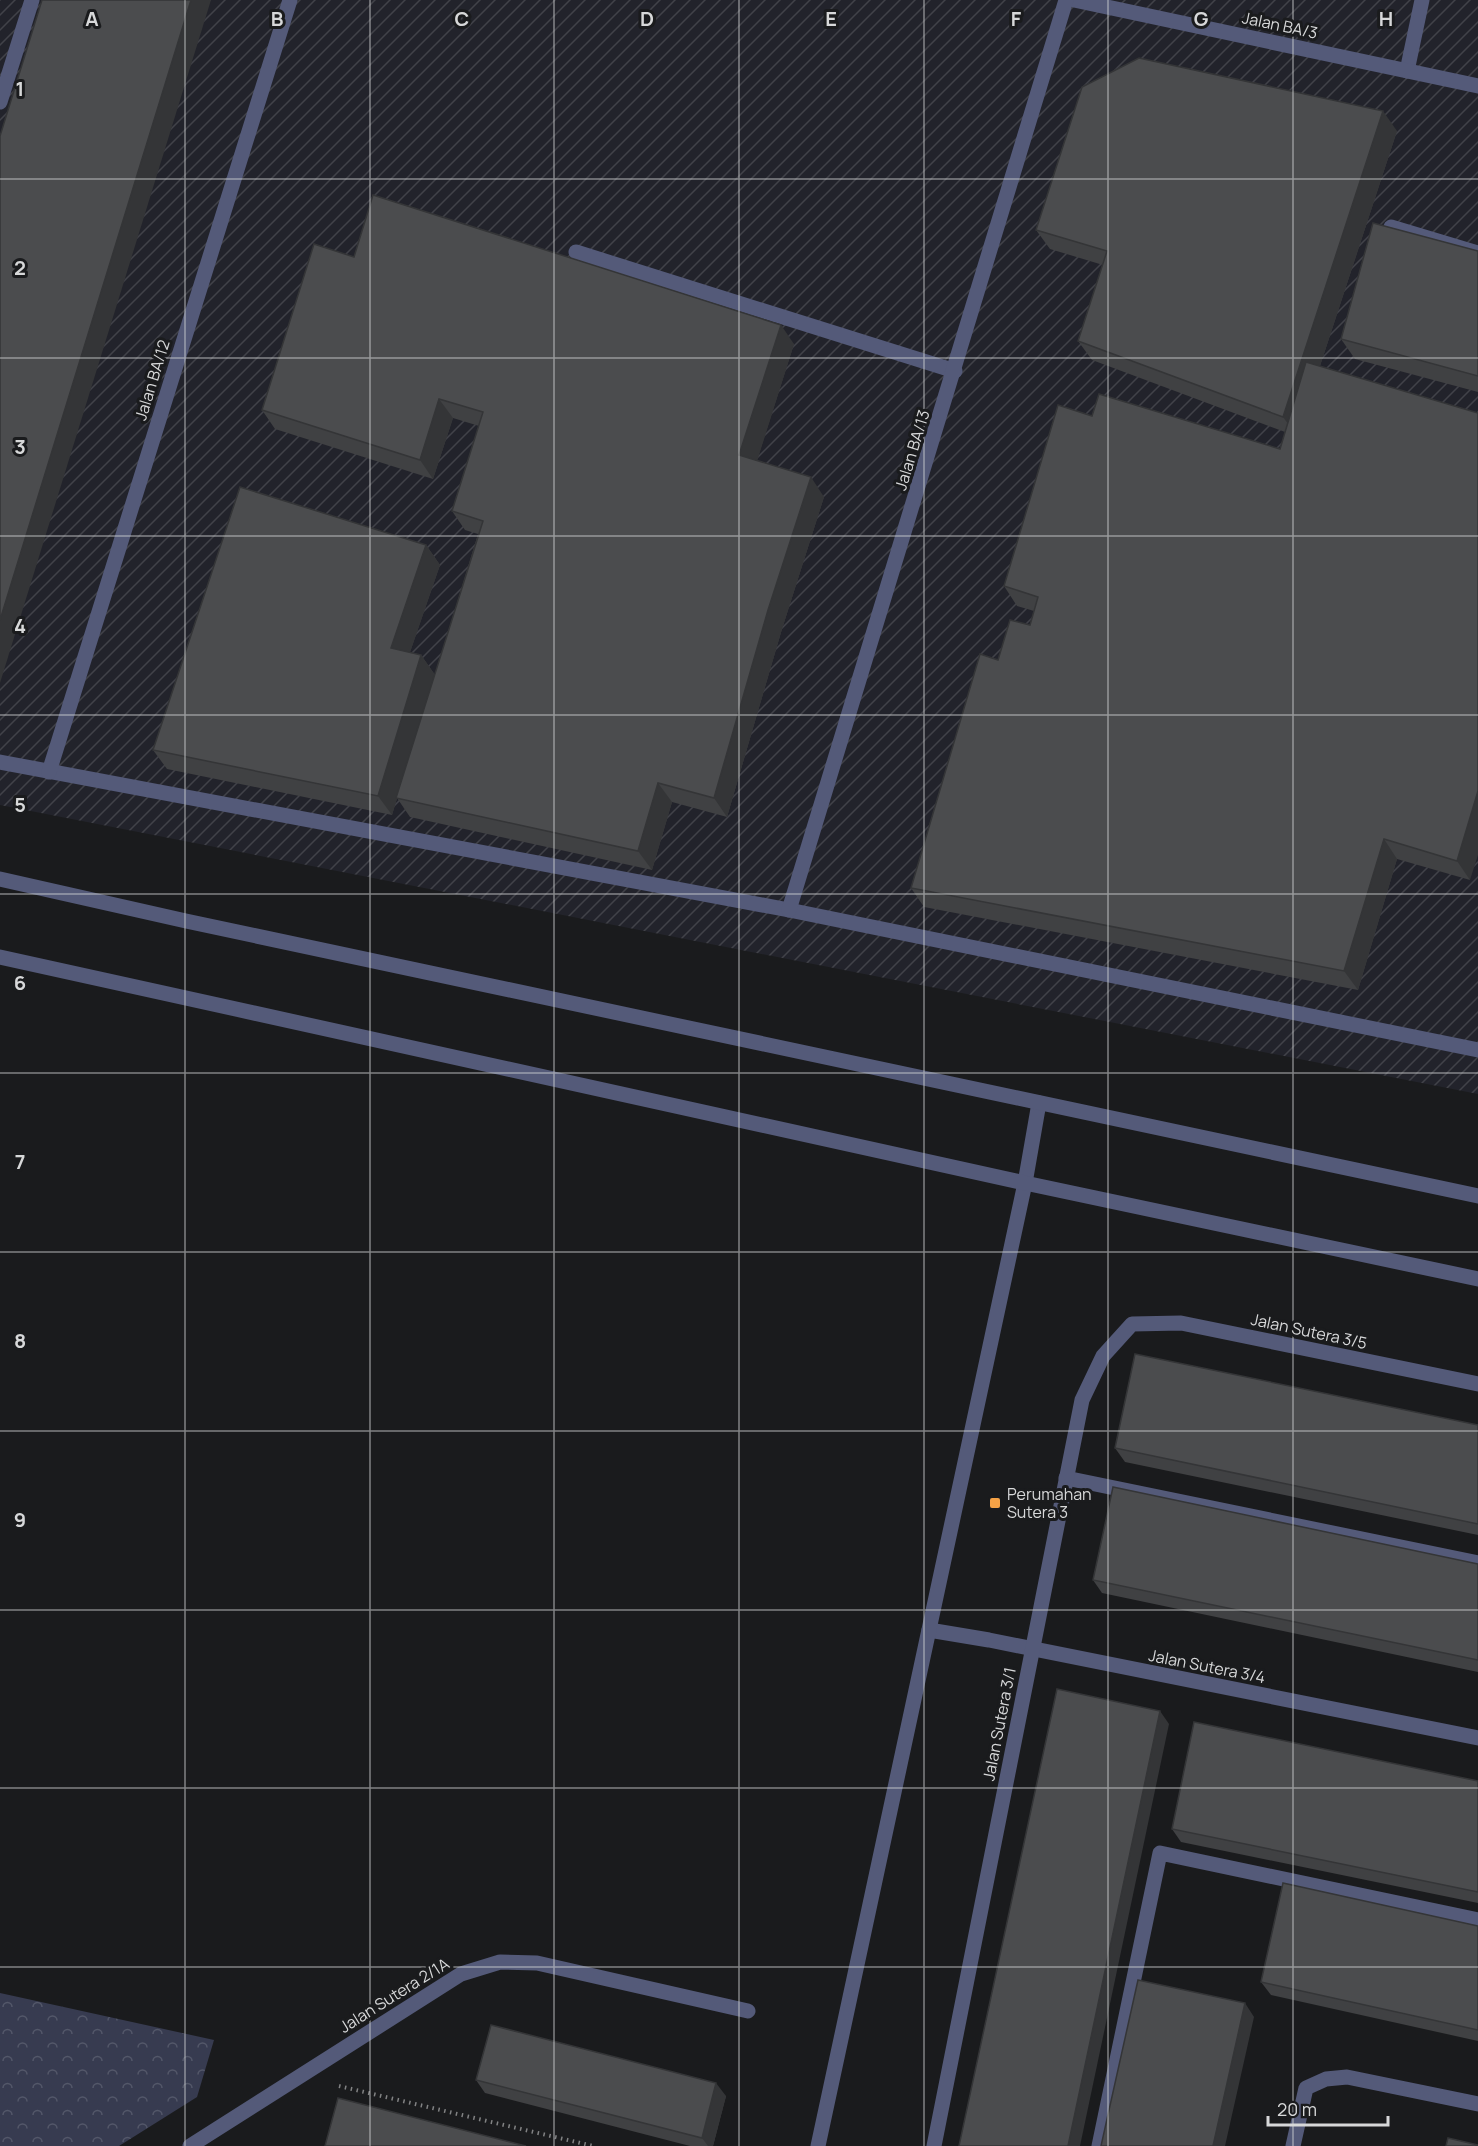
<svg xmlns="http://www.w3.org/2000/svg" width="1478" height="2146" font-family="Manrope,sans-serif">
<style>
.industrial{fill:url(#industrial-furrows)}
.park{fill:url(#park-crowns)}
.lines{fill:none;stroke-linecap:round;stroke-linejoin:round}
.path{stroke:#828384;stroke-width:4;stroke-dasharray:1.5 4.5;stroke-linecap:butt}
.service{stroke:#545a79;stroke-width:15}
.minor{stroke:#545a79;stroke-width:15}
.tertiary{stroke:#545a79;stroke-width:15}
.wall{fill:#404143}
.shaded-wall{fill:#343537}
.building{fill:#4b4c4e;stroke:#343537;stroke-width:1.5}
.grid{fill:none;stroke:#d7d8d9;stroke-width:1.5;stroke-opacity:0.55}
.poi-dot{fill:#f5a246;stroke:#1a1b1d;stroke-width:2}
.labels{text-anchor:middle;stroke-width:6;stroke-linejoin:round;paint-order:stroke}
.street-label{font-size:16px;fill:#d7d8d9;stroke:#1a1b1d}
.poi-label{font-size:16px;fill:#d7d8d9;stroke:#1a1b1d;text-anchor:start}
.grid-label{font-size:20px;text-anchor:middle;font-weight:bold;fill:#d7d8d9;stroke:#1a1b1d;stroke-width:6;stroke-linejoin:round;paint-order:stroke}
</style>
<defs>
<pattern id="industrial-furrows" width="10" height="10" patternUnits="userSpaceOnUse" patternTransform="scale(1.5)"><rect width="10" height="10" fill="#22232b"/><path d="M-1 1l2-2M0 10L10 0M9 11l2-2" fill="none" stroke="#414249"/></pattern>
<pattern id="park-crowns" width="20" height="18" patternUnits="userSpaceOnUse" patternTransform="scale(1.5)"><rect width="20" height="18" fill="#373b50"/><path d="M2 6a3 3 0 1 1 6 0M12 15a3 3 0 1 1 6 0" fill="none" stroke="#535769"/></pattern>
</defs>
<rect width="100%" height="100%" fill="#1a1b1d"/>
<polygon class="industrial" points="0,0 1478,0 1478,1094 0,805"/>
<polygon class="park" points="0,1993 214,2040 197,2097 119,2146 0,2146"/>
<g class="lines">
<polyline class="path" points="339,2086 593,2146"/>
<g class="service">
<polyline points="1407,71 1422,0"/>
<polyline points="0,102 32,0"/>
<polyline points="1391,227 1478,253"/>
<polyline points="576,252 955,371"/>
<polyline points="0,762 789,910 1478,1050"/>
<polyline points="1066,1478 1478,1563"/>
<polyline points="1099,2146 1160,1853 1478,1920"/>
</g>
<g class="minor">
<polyline points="1074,0 1478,86"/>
<polyline points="49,772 290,0"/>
<polyline points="789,910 1066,0"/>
<polyline points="929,1630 989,1640 1478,1738"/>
<polyline points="190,2146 461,1974 500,1962 537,1963 748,2011"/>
<polyline points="818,2146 1025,1183 1039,1103"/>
<polyline points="934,2146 1082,1400 1103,1356 1132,1324 1181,1323 1478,1384"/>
<polyline points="1293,2146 1306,2088 1326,2079 1347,2077 1478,2104"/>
</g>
<g class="tertiary">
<polyline points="0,879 186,921 1478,1196"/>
<polyline points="0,957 1025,1183 1478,1279"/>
</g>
</g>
<g class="wall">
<polygon points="1397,131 1320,366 1470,880 1397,859 1358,990 924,907 911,888 998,660 1030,625 1034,611 1017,606 1004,586 1092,416 1280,449 1285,432 1092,360 1078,341 1103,265 1050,249 1036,230"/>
<polygon points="1478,251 1478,392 1355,359 1341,339"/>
<polygon points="354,257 794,344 757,460 824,497 782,629 727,817 672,802 652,870 410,817 397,798 392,815 167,769 153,750 426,545 440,565 410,652 421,655 435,675 478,534 465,530 452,511 479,426 453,418 433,479 275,429 262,410"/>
<polygon points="1478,1425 1478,1535 1125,1462 1115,1448"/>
<polygon points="1478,1564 1478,1672 1102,1593 1093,1580"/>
<polygon points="1478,1781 1478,1903 1181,1842 1172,1829"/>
<polygon points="1478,1926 1478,2041 1271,1995 1261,1982"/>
<polygon points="476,2080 726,2096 713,2146 690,2146 485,2093"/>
</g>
<g class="shaded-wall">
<polygon points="191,0 211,0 0,683 0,620"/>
<polygon points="1383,111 1397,131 1297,436 1283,417"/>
<polygon points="781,325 794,344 753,474 739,455"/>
<polygon points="439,399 453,418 433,479 420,460"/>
<polygon points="811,477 824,497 782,629 727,817 714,798 768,610"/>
<polygon points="426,545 440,565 405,667 391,648"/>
<polygon points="421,655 435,675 392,815 378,796"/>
<polygon points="658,783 672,802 652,870 638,851"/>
<polygon points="1478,791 1478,855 1470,880 1457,861"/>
<polygon points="1384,839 1397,859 1358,990 1344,971"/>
<polygon points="1160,1711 1169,1724 1080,2146 1068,2146"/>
<polygon points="1245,2003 1254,2017 1225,2146 1213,2146"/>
<polygon points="716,2083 726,2096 713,2146 708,2146 702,2138"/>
</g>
<g class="building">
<polygon points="42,0 191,0 0,620 0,136"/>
<polygon points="1139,58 1383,111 1283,417 1078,341 1107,251 1036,230 1082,87"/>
<polygon points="373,195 781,325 739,455 811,477 768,610 714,798 658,783 638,851 396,798 483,521 452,511 483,412 439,399 420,460 262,410 314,244 354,257"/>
<polygon points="1373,223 1478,251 1478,376 1341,339"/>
<polygon points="1306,362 1478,413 1478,791 1457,861 1384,839 1344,971 911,888 980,654 998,660 1010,620 1030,625 1038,597 1004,586 1058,405 1092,416 1099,394 1280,449"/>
<polygon points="240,487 426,545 391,648 421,655 378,796 153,750"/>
<polygon points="1135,1354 1478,1425 1478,1524 1115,1448"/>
<polygon points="1113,1487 1478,1564 1478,1660 1093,1580"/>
<polygon points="1057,1689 1160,1711 1068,2146 959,2146"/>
<polygon points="1194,1722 1478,1781 1478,1892 1172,1829"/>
<polygon points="1283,1883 1478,1926 1478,2030 1261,1982"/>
<polygon points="1138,1980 1245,2003 1213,2146 1101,2146"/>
<polygon points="491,2025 716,2083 702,2138 476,2080"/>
<polygon points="338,2098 526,2146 325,2146"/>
<polygon points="1448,2138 1478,2145 1478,2146 1446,2146"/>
</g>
<path class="grid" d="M185,0V2146M370,0V2146M554,0V2146M739,0V2146M924,0V2146M1108,0V2146M1293,0V2146M0,179H1478M0,358H1478M0,536H1478M0,715H1478M0,894H1478M0,1073H1478M0,1252H1478M0,1431H1478M0,1610H1478M0,1788H1478M0,1967H1478"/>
<rect class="poi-dot" x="989" y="1497" width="12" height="12" rx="3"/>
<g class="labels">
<g class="street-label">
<text transform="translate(1280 25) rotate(12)" y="6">Jalan BA/3</text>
<text transform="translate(152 380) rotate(-73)" y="6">Jalan BA/12</text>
<text transform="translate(912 450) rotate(-73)" y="6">Jalan BA/13</text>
<text transform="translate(1309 1331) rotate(12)" y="6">Jalan Sutera 3/5</text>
<text transform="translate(1207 1666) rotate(11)" y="6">Jalan Sutera 3/4</text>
<text transform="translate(999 1724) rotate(-79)" y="6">Jalan Sutera 3/1</text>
<text transform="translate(394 1995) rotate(-32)" y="6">Jalan Sutera 2/1A</text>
</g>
<g class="poi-label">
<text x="1007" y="1500">Perumahan<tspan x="1007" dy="18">Sutera 3</tspan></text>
</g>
</g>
<g class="grid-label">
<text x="92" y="26">A</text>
<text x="277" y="26">B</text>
<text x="462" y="26">C</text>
<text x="647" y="26">D</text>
<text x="831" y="26">E</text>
<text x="1016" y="26">F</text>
<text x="1201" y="26">G</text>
<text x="1386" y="26">H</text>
<text x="20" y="96">1</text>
<text x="20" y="275">2</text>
<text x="20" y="454">3</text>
<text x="20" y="633">4</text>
<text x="20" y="812">5</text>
<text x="20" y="990">6</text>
<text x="20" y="1169">7</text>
<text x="20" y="1348">8</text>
<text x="20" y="1527">9</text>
</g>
<path d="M1268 2116v9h120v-9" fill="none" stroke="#d7d8d9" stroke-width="3"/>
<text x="1277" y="2116" font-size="18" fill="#d7d8d9" stroke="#1a1b1d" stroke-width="4.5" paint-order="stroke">20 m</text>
</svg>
